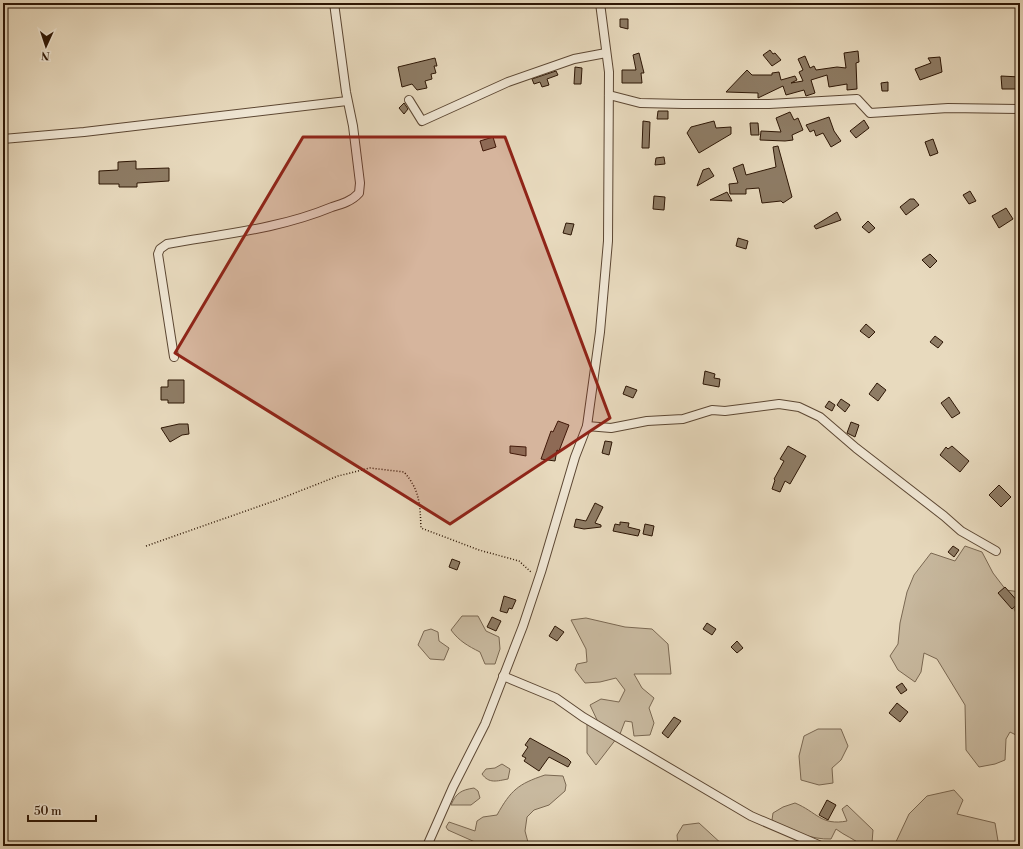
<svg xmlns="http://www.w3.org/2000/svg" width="1023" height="849" font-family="'Libre Bodoni',serif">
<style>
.green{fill:#c8b99f;stroke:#7a6852}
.building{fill:#8e7c65;stroke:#2d1605}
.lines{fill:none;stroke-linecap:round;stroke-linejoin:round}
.street-casing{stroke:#5c4733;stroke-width:10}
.path{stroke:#2d1605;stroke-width:1.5;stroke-dasharray:1 2;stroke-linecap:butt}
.street{stroke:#f0e7d5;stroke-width:8}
.marked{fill:#8f2418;fill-opacity:0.2;stroke:#8f2418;stroke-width:3;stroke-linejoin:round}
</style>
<rect width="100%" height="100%" fill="#e8dabe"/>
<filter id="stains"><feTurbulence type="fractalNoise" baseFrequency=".005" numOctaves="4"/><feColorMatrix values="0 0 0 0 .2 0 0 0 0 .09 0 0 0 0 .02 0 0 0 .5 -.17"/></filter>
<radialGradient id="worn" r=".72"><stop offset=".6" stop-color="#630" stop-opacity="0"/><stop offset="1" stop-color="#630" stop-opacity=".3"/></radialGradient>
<g class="green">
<polygon points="965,546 982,552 993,573 1006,590 1020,592 1020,606 1014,609 1020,621 1020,677 1018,689 1020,694 1020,737 1010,732 1006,739 1005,760 995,764 979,767 966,750 965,705 937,659 924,653 921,672 915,682 898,670 890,656 898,644 900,623 907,592 914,575 931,553 955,561"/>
<path d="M462,616H478L486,631L499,637L500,649L495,664H485L480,652C468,646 459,641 451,630Z"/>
<polygon points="586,618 625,627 652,629 668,644 671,674 634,674 642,688 654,698 649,708 654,723 650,735 634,736 632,722 625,721 620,734 596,765 587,753 587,724 598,722 590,705 601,699 619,702 625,690 616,678 600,682 585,683 575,670 577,664 587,662 586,649 571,620"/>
<polygon points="431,629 438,632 439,641 449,648 444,660 430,659 418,645 424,631"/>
<polygon points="818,729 841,729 848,746 841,760 832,768 833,783 819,785 801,780 799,756 804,736"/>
<path d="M502,764L510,769L508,779C497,781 489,784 482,774L486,769L495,768Z"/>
<path d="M545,775L563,776L566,785L565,791L549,805L534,810L527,817L525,831L529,846H484L448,830L446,827L449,822L475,831L477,821L483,817L497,815C511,790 518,784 545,775Z"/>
<path d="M474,788L478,791L480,798L471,805H451C456,793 461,790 474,788Z"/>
<polygon points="954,790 963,800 957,814 995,823 998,841 996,846 894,846 909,814 927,796"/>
<path d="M795,803C817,812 821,826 847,821L842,809L847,805L873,830L872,843L868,846H862C855,839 845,836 836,829L831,839C812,840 788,830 772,820L773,813L783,807Z"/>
<polygon points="699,823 724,846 678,846 677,835 683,825"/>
</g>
<g class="building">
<polygon points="620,19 628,19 628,29 620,27"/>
<polygon points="770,50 773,54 775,53 781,60 772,66 763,55"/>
<polygon points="858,51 859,62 856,63 857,89 847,90 847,84 829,87 827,75 811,80 815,93 806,96 804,90 786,95 783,86 758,98 758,93 726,92 747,70 752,75 772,75 772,73 779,72 781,80 795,76 797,80 791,83 803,81 799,72 803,70 798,59 805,56 810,68 814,66 816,70 837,67 846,68 844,53"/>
<polygon points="639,53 644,73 641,73 642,83 622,83 622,70 636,70 633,55"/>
<polygon points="940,57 942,72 920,80 915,69 931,63 928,58"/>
<polygon points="435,58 437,66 434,66 436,73 431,74 432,79 425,81 427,88 417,90 412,84 402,87 398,67"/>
<polygon points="575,67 582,68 581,84 574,84"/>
<polygon points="556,71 558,75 547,79 549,85 542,87 540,82 534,84 532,79"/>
<polygon points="1001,76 1020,77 1020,89 1002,89"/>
<polygon points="888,82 888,91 882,91 881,83"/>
<polygon points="404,103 408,109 404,114 399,108"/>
<polygon points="658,111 668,111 668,119 657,119"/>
<polygon points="790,112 794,120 798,118 803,130 792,135 793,140 785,141 760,140 761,131 781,132 776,118"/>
<polygon points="829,117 834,131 841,141 831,147 823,133 816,136 814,130 810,132 806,125"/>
<polygon points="864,120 869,128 856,138 850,131"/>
<polygon points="643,121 650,122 649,148 642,148"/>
<polygon points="714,121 716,128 731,127 731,134 699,153 687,133 691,127"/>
<polygon points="750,123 758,123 759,135 751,135"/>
<polygon points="493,137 496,147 483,151 480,141"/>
<polygon points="933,139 938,153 930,156 925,142"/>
<polygon points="778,146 792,197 783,203 781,201 762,203 759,188 746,189 746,194 730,194 729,184 738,183 733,168 743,164 746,175 776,167 773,147"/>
<polygon points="664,157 665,164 655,165 656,158"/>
<polygon points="136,161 136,169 169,168 169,181 137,183 137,187 119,187 119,184 99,184 99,171 118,170 118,162"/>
<polygon points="709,168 714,176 697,186 703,170"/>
<polygon points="970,191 976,201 969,204 963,195"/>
<polygon points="727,192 732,201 710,200"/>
<polygon points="654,196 665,197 664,210 653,209"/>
<polygon points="910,199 914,199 919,205 906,215 900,207"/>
<polygon points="1006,208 1013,219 999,228 992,216"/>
<polygon points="837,212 841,220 816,229 814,226"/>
<polygon points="868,221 875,228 869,233 862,227"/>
<polygon points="566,223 574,224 571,235 563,233"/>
<polygon points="738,238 748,241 746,249 736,246"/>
<polygon points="930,254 937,261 930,268 922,260"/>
<polygon points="866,324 875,332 869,338 860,331"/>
<polygon points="935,336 943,342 938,348 930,342"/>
<polygon points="705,371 715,374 714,378 720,379 719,387 703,384"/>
<polygon points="168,380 184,380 184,403 168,403 168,400 161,400 161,387 168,387"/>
<polygon points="877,383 886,390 878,401 869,394"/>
<polygon points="626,386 637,390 633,398 623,394"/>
<polygon points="949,397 960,413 952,418 941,403"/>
<polygon points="841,399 850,405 845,412 837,405"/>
<polygon points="829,401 835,405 832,411 825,407"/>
<polygon points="558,421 569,425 559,451 557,450 555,461 541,459 551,431 553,432"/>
<polygon points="851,422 859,425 855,437 847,433"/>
<polygon points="179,424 188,424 189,434 182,435 170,442 161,428"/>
<polygon points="605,441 612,442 609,455 602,453"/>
<polygon points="510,446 526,447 526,456 510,453"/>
<polygon points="788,446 806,456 790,484 785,481 780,492 772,489 775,480 774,479 784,461 780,459"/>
<polygon points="952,446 969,461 960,472 940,455 946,447 948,449"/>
<polygon points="999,485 1011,497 1001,507 989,495"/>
<polygon points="595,503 603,507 595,523 601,525 601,527 584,529 574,527 576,519 586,521"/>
<polygon points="620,522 629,523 628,527 640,530 638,536 613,531 615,524 620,525"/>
<polygon points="645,524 654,526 652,536 643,534"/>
<polygon points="953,546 959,550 954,557 948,552"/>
<polygon points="452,559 460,562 457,570 449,567"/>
<polygon points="1005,587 1019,603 1012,609 998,593"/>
<polygon points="504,596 516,600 512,609 509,608 507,613 500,611"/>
<polygon points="492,617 501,621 496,631 487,627"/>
<polygon points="707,623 716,629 712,635 703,629"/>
<polygon points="555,626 564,632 557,641 549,636"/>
<polygon points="737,641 743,648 737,653 731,647"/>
<polygon points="902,683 907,690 901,694 896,687"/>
<polygon points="897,703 908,712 900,722 889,713"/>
<polygon points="674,717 681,721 668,738 662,733"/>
<polygon points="530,738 568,759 571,762 568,767 549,757 539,771 524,761 526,758 522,756 528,747 525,745"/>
<polygon points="827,800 836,805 828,820 819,815"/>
</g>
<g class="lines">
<defs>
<g id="street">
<polyline points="609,95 640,103 683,104 769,104 857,99 870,113 948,108 1020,109"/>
<polyline points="409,100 422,121 508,82 574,59 606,53"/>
<polyline points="3,139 84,132 347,101"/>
<path d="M174,357L158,254L160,249L167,244C223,234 279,229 332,207C342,204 352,201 359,193L360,183L353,126L346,92L334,3"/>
<polyline points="587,426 611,428 647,421 683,419 712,410 725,411 779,404 799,407 820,417 856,448 944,516 961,531 996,551"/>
<polyline points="503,676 556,698 583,717 751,816 821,846"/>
<polyline points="427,846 453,787 485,724 523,626 541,572 575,457 587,426 600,332 608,241 609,72 600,3"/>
</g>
</defs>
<use href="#street" class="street-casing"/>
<path class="path" d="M146,546L277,500L338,476L370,468L404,472C420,490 420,505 421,528L479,550L519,561L531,572"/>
<use href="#street" class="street"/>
</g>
<path class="marked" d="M303,137H505L610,418L450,524L175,353Z"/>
<rect width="1023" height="849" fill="none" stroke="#e8dabe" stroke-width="16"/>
<rect x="4" y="4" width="1015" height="841" fill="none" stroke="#2d1605" stroke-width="2"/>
<rect x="8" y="8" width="1007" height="833" fill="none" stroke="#2d1605"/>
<g transform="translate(46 46) rotate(183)" stroke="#f0e7d5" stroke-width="3" paint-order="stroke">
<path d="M0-3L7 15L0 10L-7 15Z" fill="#2d1605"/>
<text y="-6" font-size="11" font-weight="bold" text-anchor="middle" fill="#2d1605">N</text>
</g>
<path d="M28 815v6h68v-6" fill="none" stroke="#2d1605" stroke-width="2"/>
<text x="34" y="815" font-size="12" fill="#2d1605" stroke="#f0e7d5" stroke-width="3" paint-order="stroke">50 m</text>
<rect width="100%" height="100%" filter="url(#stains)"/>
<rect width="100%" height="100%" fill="url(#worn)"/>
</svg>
